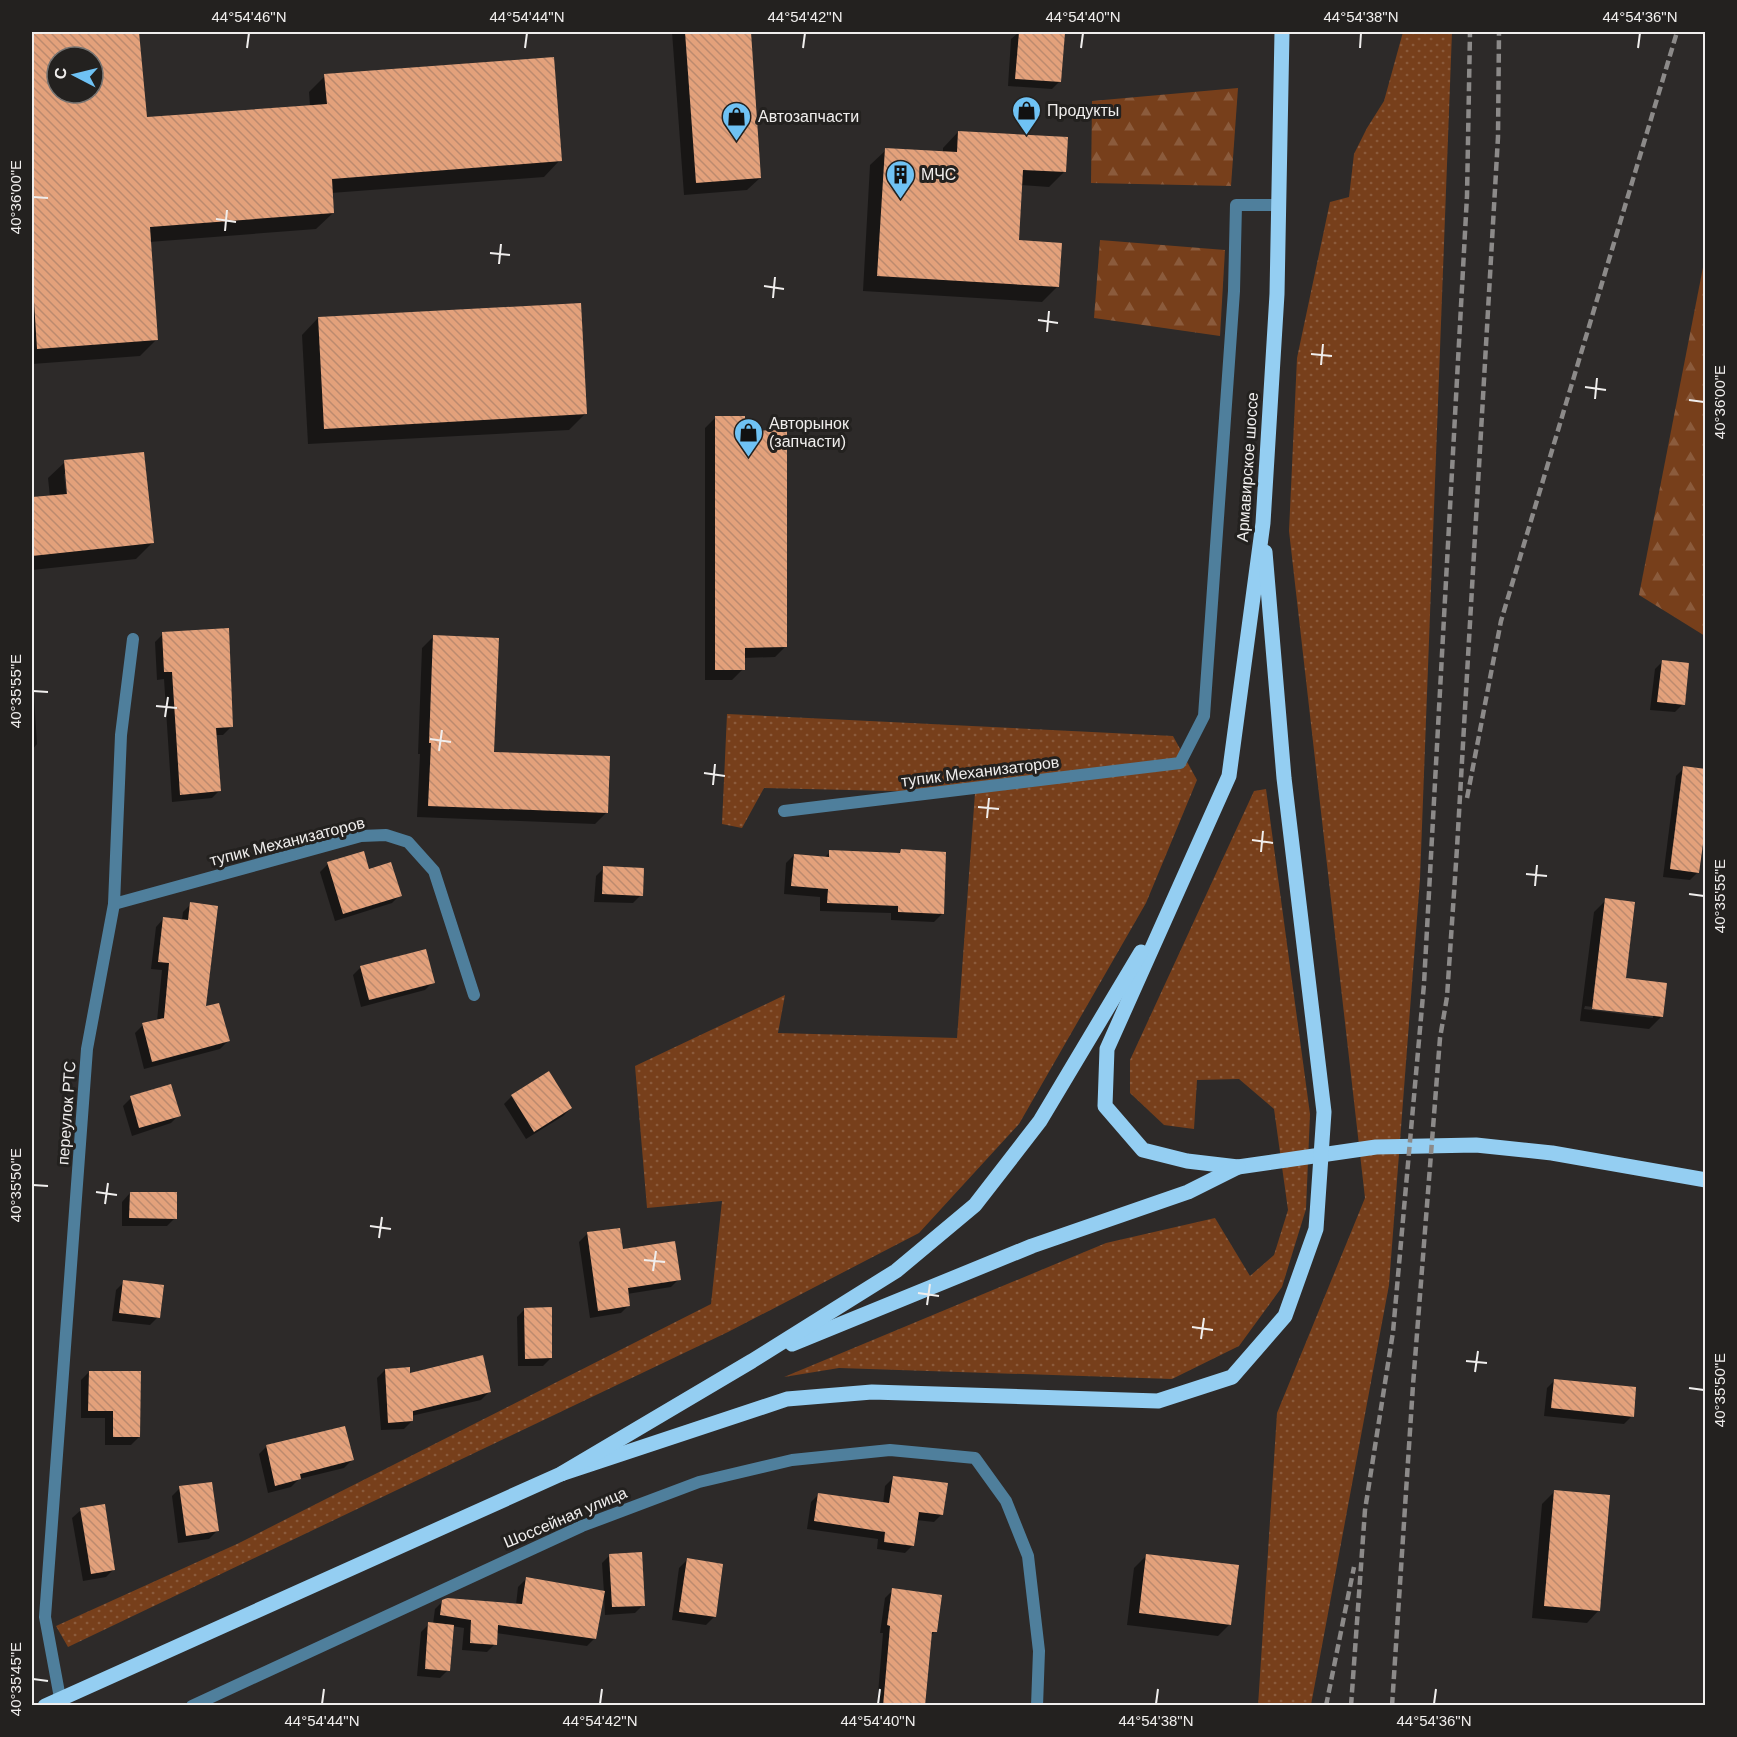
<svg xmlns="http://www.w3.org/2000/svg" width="1737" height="1737" font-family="Arial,sans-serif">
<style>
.grass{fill:url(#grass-dots)}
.forest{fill:url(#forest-firs)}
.shadow{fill:#0007;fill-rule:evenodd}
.building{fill:url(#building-back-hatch);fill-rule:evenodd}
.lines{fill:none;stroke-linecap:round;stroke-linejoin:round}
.minor{stroke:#4f7f9c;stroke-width:12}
.primary{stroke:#94cef2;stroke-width:15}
.rail{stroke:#8c8a89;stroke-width:4.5;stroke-dasharray:9 4.5;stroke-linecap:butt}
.ticks{fill:none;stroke:#f0eeed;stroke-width:2}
.labels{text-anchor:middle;stroke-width:6;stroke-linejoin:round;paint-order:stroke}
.poi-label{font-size:16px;fill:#f0eeed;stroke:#23211f;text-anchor:start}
.street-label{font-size:16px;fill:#f0eeed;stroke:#23211f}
.neatline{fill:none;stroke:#f0eeed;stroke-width:2}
.ticks-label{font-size:15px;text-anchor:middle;fill:#f0eeed}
</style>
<defs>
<pattern id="grass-dots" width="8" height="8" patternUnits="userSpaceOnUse" patternTransform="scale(1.5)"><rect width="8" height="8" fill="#773f1b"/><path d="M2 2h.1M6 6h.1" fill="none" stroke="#8b5b3c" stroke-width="1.8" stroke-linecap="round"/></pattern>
<pattern id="forest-firs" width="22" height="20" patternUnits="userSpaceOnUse" patternTransform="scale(1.5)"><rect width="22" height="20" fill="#773f1b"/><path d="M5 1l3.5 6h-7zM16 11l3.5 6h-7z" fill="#8b5b3c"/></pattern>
<pattern id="building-back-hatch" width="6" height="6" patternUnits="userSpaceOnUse" patternTransform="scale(1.5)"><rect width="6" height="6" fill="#e3a17b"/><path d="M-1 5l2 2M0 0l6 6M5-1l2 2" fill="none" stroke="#bc8a6e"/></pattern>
</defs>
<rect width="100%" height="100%" fill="#2d2a29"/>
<g class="grass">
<polygon points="1403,32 1452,32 1420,879 1389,1285 1311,1705 1258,1706 1277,1413 1365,1198 1289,531 1297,358 1330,202 1349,197 1354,154 1367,128 1384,101"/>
<polygon points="727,714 1173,736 1197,780 1146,903 1019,1124 919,1233 728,1332 68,1647 56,1626 237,1544 711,1304 722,1201 647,1208 635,1066 785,995 778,1033 957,1038 975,793 764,788 742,828 722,824"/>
<polygon points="1266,789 1310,1114 1306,1209 1282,1287 1239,1346 1172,1379 839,1368 784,1377 1106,1243 1215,1218 1250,1276 1274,1255 1288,1210 1274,1109 1239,1079 1197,1080 1194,1129 1164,1125 1130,1093 1130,1060 1254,791"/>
</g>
<g class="forest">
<polygon points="1238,88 1231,186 1091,183 1092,101"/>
<polygon points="1100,240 1225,250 1220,336 1094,318"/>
<polygon points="1705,257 1705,636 1639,595"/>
</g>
<g class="shadow">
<path d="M32,32H138L146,119L310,106L309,92L325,76L560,160L544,177L331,193L333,213L316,229L149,242L157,339L140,356L32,364ZM57,57H93V93H57Z"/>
<polygon points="672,32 749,32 760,178 747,190 684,195"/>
<polygon points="1019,32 1063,35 1060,81 1052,89 1008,86 1011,39"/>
<polygon points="958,132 1064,172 1049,187 1021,185 1017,242 1058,286 1042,302 863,291 870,165 886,150 943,153 943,148"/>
<polygon points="318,318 585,414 569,430 308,444 302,335"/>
<polygon points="716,417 744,433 786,646 775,657 743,658 743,669 732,680 705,680 705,428"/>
<path d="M65,462L152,543L136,559L32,570V499L50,497L48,478ZM64,474H67L70,501H67Z"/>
<polygon points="163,634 231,727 223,735 215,735 220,790 212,798 172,802 164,679 157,680 155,642"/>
<polygon points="434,636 492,753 606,813 595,824 417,817 420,754 418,754 422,648"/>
<polygon points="1663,661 1683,704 1675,712 1650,710 1655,669"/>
<polygon points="32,666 37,744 32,750"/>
<polygon points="1684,768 1698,872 1690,880 1663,877 1676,776"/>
<polygon points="901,851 942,914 934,922 891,920 891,913 820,911 820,897 784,894 786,863 794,855 824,858 830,852 898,854"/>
<polygon points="328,864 368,870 400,895 392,903 335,921 320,872"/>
<polygon points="604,868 641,895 633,903 594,902 596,876"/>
<path d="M1606,900L1624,979L1661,1017L1649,1029L1580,1021L1594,912ZM1585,1006L1653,1015V1018L1584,1009Z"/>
<polygon points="191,904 204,1008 228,1041 220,1049 144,1069 135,1033 143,1025 157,1021 162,970 151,969 156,927 164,918 182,920 183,912"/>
<polygon points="361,967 433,982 425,990 361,1007 353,975"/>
<polygon points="512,1096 571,1108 563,1116 526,1139 504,1104"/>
<polygon points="131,1098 179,1115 171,1123 132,1136 123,1106"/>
<polygon points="130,1193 175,1218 167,1226 122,1226 122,1202"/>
<polygon points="587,1234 621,1250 679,1279 671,1287 627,1294 629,1305 621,1313 590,1318 579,1242"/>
<polygon points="124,1282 158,1317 150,1325 112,1321 116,1290"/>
<polygon points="525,1309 551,1358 543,1366 518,1366 517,1317"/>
<polygon points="385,1370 409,1374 489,1392 481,1400 411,1416 412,1421 404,1429 381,1430 377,1378"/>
<polygon points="89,1372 139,1437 131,1445 105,1445 105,1418 81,1418 81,1380"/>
<polygon points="1555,1380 1632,1416 1624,1424 1544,1416 1547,1388"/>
<polygon points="267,1446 352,1460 344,1468 299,1479 291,1487 268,1493 259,1454"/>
<polygon points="893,1478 942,1514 934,1522 916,1520 913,1545 905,1553 877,1549 878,1539 807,1529 811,1502 819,1494 883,1504 885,1486"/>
<polygon points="180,1488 217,1531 209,1539 178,1543 172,1496"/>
<polygon points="1554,1492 1599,1610 1587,1623 1532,1618 1542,1504"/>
<polygon points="81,1510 114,1569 106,1577 83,1581 72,1518"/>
<polygon points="610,1555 643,1605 635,1613 605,1615 604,1596 595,1638 587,1646 496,1633 495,1644 487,1652 462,1650 464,1628 452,1626 448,1670 440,1678 417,1676 421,1632 429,1624 433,1624 435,1609 443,1601 516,1605 518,1587 526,1579 604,1593 602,1563"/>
<polygon points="1146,1556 1230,1624 1218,1636 1127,1625 1134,1568"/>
<polygon points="687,1560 722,1565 714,1617 706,1625 672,1620 679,1568"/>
<polygon points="893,1590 935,1631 930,1637 924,1706 877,1706 883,1633 880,1633 885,1598"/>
</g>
<g class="building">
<path d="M32,32H139L147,117L327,104L324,74L554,57L562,161L332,179L334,213L150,227L158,340L37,349L32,270ZM57,57H93V93H57Z"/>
<polygon points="685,32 751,32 761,178 696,183"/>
<polygon points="1019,32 1065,33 1061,82 1015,79"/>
<polygon points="958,131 1068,137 1066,172 1023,170 1019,240 1062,243 1059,287 877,276 885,148 957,152"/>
<polygon points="581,303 587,414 324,429 318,317"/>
<polygon points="715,416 745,416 745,431 787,430 787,647 745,648 745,670 715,670"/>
<polygon points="144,452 154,543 32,556 32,497 67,494 64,460"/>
<polygon points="229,628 233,727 216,728 221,791 180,795 172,672 164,672 162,632"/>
<polygon points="433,635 499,638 494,752 610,756 608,813 428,806 431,743 429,743"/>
<polygon points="1662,660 1689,663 1685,705 1657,702"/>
<polygon points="1683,766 1706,769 1706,822 1699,873 1670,869"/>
<polygon points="901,849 946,852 944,914 898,912 898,906 827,903 828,889 791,886 794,854 829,857 829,850 900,853"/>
<polygon points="364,851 369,869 391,862 402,896 343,914 327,862"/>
<polygon points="603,866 644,868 643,896 602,894"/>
<polygon points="1605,898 1635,902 1626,978 1667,983 1663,1017 1592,1009"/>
<polygon points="190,902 218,906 206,1006 219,1003 230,1041 152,1062 142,1023 164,1018 169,963 158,962 163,917 188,920"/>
<polygon points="426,949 435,983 369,1000 360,966"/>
<polygon points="549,1071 572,1108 534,1132 511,1095"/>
<polygon points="171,1084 181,1116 139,1128 130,1096"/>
<polygon points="130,1192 177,1192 177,1219 129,1218"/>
<polygon points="620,1228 623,1249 675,1241 681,1280 628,1288 630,1306 598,1311 587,1232"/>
<polygon points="123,1280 164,1285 160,1318 119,1313"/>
<polygon points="552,1307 552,1358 525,1359 524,1308"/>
<polygon points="483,1355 491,1392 413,1411 413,1421 388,1423 385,1369 410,1367 410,1373"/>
<polygon points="89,1371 141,1371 140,1437 113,1437 113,1411 88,1411"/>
<polygon points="1554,1379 1636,1387 1634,1417 1551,1408"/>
<polygon points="345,1426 354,1460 300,1474 301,1479 275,1486 266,1445"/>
<polygon points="893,1476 948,1483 943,1515 919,1512 914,1546 884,1542 885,1532 814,1521 818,1493 889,1503"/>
<polygon points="212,1482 219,1531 186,1536 179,1486"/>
<polygon points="1554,1490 1610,1495 1600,1611 1544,1606"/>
<polygon points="105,1504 115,1570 91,1574 80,1508"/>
<polygon points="642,1552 645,1606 612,1607 609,1554"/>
<polygon points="1146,1554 1239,1565 1231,1625 1139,1613"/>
<polygon points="687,1558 723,1564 716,1617 679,1612"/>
<polygon points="526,1577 605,1591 596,1639 498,1625 497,1645 470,1643 471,1620 440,1615 442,1600 447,1598 522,1604"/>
<polygon points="892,1588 942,1595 937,1632 932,1632 925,1706 883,1706 890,1626 887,1625"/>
<polygon points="428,1622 454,1625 450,1671 425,1669"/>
</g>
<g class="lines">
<g class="minor">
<polyline points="784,811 1180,763 1204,716 1234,291 1236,205 1280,205"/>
<polyline points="114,904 361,836 386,835 408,842 434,871 474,995"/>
<polyline points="60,1698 45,1617 87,1049 114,904 121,735 133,639"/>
<polyline points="192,1706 582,1526 699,1482 792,1460 890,1450 975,1458 1006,1501 1028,1556 1039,1651 1037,1706"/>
</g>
<g class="primary">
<polyline points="1282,32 1277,294 1263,523 1229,776 1107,1049 1105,1106 1143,1150 1187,1161 1238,1167 1376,1147 1476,1145 1552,1153 1706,1180"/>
<polyline points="792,1344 1032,1246 1188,1192 1238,1167"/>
<polyline points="561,1474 787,1399 872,1392 1158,1401 1232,1377 1285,1316 1316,1229 1324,1112 1284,778 1265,552"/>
<polyline points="45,1706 561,1474 752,1361 896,1271 975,1205 1040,1121 1141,952"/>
</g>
<g class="rail">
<polyline points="1467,798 1501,621 1677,32"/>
<polyline points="1326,1706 1354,1567"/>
<polyline points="1351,1706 1365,1510 1393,1332 1424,984 1467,196 1470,32"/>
<polyline points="1392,1706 1413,1385 1440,1038 1447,997 1457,848 1498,137 1499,32"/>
</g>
</g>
<path class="ticks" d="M247,48L249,33M525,48L527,33M803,48L805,33M1081,48L1083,33M1360,48L1361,33M1638,48L1640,33M33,197L48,198M216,219L236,222M225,231L227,210M490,253L510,255M499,264L501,244M764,286L784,289M773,298L775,277M1038,320L1058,323M1047,332L1049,311M1311,354L1332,356M1321,365L1323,344M1585,387L1606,390M1595,399L1597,378M1689,400L1704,402M33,691L48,692M156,706L177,708M165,717L168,697M430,739L451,742M439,751L442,730M704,773L725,776M713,785L715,764M978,807L999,809M987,818L989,798M1252,840L1273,843M1261,852L1263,831M1526,874L1547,876M1535,886L1537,865M1689,894L1704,896M33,1185L48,1186M96,1192L117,1195M105,1204L108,1183M370,1226L391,1229M379,1238L382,1217M644,1260L665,1262M653,1271L656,1251M918,1293L939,1296M927,1305L930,1284M1192,1327L1213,1330M1201,1339L1204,1318M1466,1361L1487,1363M1475,1372L1478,1351M1689,1388L1704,1390M33,1679L48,1681M322,1704L324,1689M600,1704L602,1689M878,1704L880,1689M1156,1704L1158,1689M1434,1704L1436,1689"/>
<defs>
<symbol id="shop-pin" viewBox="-11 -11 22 30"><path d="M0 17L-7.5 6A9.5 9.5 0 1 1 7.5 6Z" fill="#6fc2f4" stroke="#23211f"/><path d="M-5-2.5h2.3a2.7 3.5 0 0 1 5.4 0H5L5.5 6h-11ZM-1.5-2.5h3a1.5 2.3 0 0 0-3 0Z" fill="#111"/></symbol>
<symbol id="building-pin" viewBox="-11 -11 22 30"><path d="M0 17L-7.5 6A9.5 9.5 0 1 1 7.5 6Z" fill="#6fc2f4" stroke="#23211f"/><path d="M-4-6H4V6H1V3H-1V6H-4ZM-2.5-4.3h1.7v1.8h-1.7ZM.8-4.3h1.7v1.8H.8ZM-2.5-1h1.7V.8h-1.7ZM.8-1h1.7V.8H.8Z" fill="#111"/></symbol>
</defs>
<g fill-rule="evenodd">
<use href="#shop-pin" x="1010" y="94" width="33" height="45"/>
<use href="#shop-pin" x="720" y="100" width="33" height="45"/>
<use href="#building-pin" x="884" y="158" width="33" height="45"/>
<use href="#shop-pin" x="732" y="416" width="33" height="45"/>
</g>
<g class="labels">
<g class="poi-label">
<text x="1047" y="116">Продукты</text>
<text x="758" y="122">Автозапчасти</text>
<text x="921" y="180">МЧС</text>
<text x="769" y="429">Авторынок<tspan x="769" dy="18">(запчасти)</tspan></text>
</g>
<g class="street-label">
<text transform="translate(1247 467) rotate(-86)" y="6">Армавирское шоссе</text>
<text transform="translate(980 771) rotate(-7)" y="6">тупик Механизаторов</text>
<text transform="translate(287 841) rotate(-14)" y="6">тупик Механизаторов</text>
<text transform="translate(66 1113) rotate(-86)" y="6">переулок РТС</text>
<text transform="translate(565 1517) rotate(-23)" y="6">Шоссейная улица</text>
</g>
</g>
<rect width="1737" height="1737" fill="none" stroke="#23211f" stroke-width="66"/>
<g transform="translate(75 75) rotate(277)"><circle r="28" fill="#23211f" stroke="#757371" stroke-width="1.5"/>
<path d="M0-4.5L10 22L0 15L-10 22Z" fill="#6fc2f4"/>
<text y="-9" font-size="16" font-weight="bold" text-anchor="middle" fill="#f0eeed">С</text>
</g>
<rect x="33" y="33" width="1671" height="1671" class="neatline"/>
<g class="ticks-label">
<text x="249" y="22">44°54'46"N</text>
<text x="527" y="22">44°54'44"N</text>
<text x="805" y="22">44°54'42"N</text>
<text x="1083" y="22">44°54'40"N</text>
<text x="1361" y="22">44°54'38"N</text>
<text x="1640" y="22">44°54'36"N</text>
<text transform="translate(16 197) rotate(-90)" y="5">40°36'00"E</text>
<text transform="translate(1720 402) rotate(-90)" y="5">40°36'00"E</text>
<text transform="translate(16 691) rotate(-90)" y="5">40°35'55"E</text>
<text transform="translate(1720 896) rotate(-90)" y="5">40°35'55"E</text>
<text transform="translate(16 1185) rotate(-90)" y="5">40°35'50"E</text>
<text transform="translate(1720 1390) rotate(-90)" y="5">40°35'50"E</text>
<text transform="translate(16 1679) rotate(-90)" y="5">40°35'45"E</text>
<text x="322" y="1726">44°54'44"N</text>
<text x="600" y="1726">44°54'42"N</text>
<text x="878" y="1726">44°54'40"N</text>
<text x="1156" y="1726">44°54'38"N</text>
<text x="1434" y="1726">44°54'36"N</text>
</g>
</svg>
